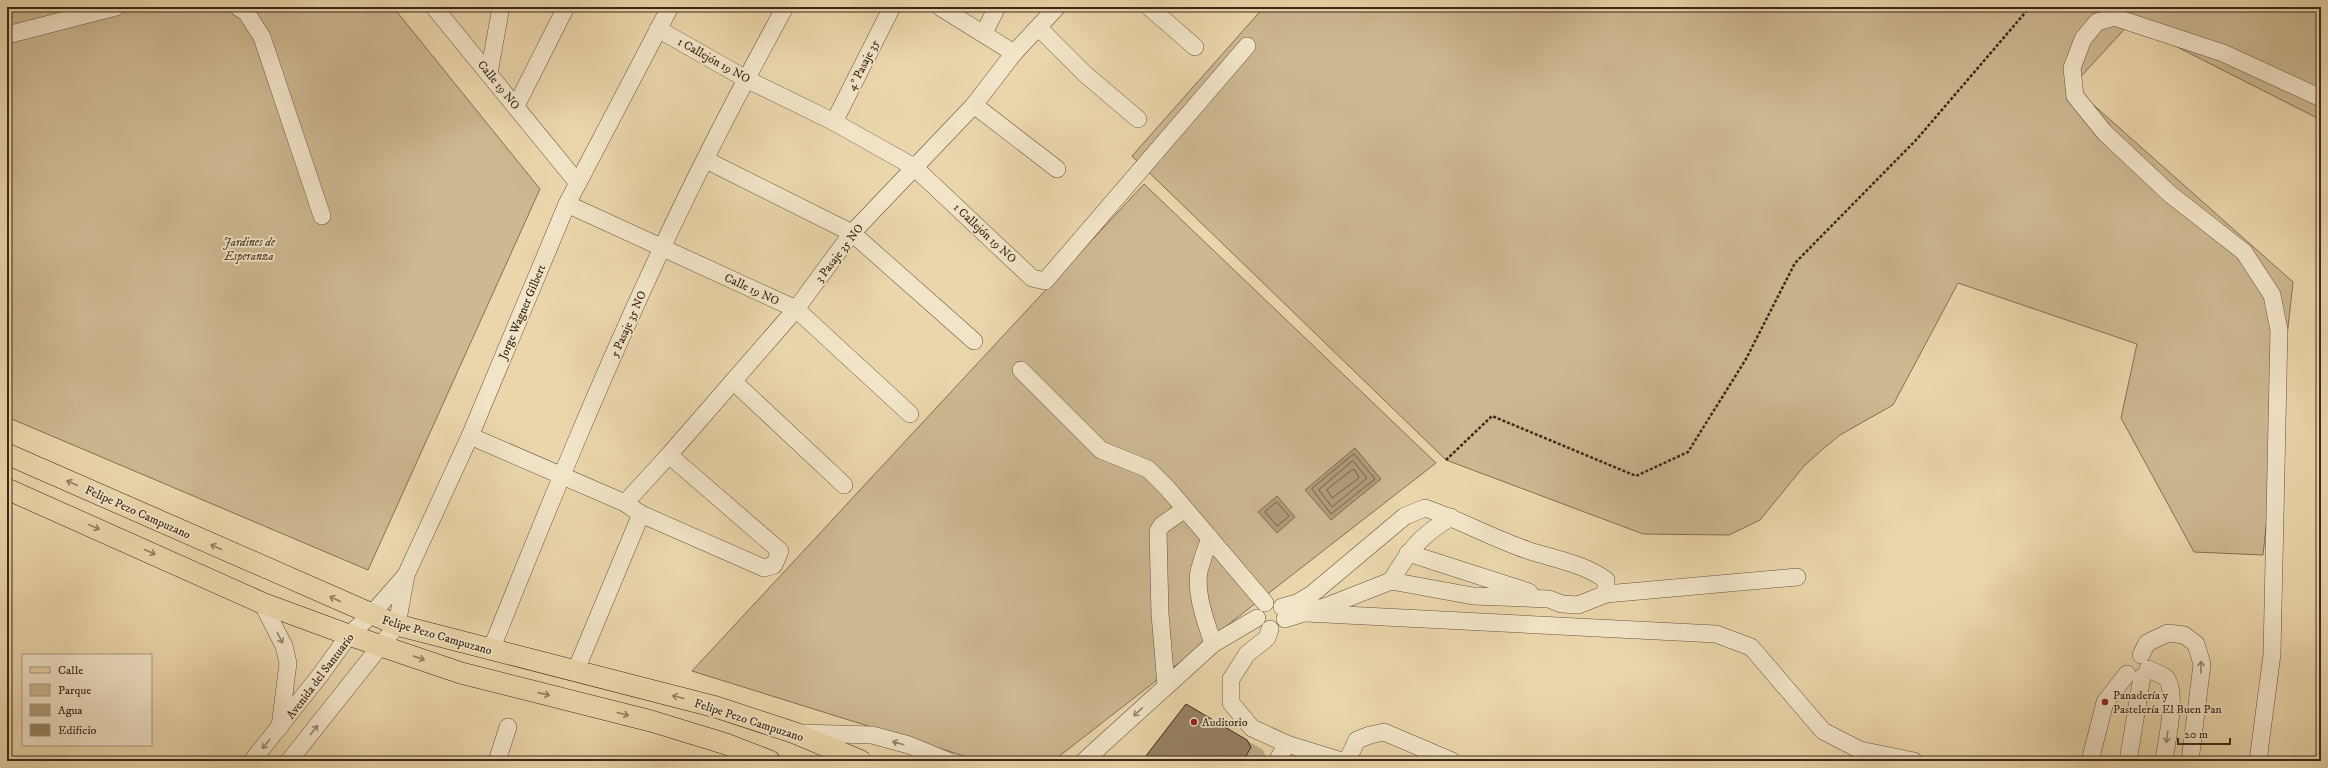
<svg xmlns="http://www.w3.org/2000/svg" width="2328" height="768" font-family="'IM FELL DW Pica',serif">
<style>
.green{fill:#cdb892;stroke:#847055}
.water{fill:#af9b79;stroke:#806d52}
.shadow{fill:#0003}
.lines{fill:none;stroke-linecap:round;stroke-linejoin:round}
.shore{stroke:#746248;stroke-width:1}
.building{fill:#968264;stroke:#3a2818}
.minor-casing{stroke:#66543d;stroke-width:18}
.major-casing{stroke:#3a2818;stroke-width:22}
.path{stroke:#3a2818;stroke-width:2.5;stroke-dasharray:3 2;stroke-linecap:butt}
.minor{stroke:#f2e4c8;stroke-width:17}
.major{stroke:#ebd6ab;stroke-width:21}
.oneway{stroke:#927f62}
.oneway2{stroke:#968670}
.poi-dot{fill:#8f2418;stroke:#f2e4c8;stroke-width:1.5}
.labels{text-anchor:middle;stroke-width:3.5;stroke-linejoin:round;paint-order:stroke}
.street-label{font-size:12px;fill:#3a2818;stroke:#f2e4c8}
.park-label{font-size:12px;font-style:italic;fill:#574530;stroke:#f2e4c8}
.poi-label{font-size:12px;fill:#3a2818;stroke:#f2e4c8;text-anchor:start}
</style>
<rect width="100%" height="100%" fill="#ebd6ab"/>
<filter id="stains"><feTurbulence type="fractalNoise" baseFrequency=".005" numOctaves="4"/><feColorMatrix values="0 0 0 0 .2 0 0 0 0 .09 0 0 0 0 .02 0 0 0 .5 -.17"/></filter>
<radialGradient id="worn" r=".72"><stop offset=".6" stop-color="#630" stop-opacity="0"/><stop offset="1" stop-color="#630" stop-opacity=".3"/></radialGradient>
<g class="green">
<polygon points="7,7 393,7 540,189 368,570 7,417"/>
<polygon points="1264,7 2321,7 2321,120 2130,23 2076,82 2080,93 2293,282 2263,555 2194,552 2121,418 2137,344 1958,283 1893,405 1840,435 1823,449 1804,466 1760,520 1729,535 1643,534 1446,460 1132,156"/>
<polygon points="1144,184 1436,463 1053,761 980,761 692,671"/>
</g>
<g class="water">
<polygon points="1355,448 1381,479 1331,520 1305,490"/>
<polygon points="1277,496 1295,517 1277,533 1258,512"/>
</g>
<polygon class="shadow" points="1186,705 1263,750 1266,757 1264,761 1144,761"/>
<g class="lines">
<g class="shore">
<polygon points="1354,454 1375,479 1331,514 1312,489"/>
<polygon points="1353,461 1367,478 1332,507 1319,490"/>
<polygon points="1352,470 1355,470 1359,478 1332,498 1327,490"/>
<polygon points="1277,502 1289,516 1277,526 1265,512"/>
</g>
</g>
<polygon class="building" points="1186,704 1247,740 1251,747 1246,756 1238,761 1142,761"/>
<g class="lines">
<defs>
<g id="minor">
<polyline points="238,7 246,12 262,37 322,216"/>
<polyline points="434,7 577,182"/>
<polyline points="940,7 1014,53"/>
<polyline points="1149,7 1195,47"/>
<polyline points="1039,28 1085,74 1138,119"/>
<polyline points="658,29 746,79 834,122 914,167 1032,278 1045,281 1247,46"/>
<polyline points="984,33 997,7"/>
<polyline points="7,35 116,7"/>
<polyline points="489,73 501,7"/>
<polyline points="974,105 1057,169"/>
<polyline points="516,106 566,7"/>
<polyline points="834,122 892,7"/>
<polyline points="706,160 852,233 974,341"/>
<polyline points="567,204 796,309 910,414"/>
<polyline points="1021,370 1101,450 1148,469 1168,489 1265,603"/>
<polyline points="733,381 844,485"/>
<polyline points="470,436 625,503 641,514 764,568 774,565 780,551 669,455"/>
<polyline points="625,503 669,455 796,309 852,233 974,105 1014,53 1057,7"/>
<path d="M1210,538C1206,548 1202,560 1199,571C1195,595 1206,621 1213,644"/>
<polyline points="1408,553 1529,592"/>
<path d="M1391,581C1411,548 1418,538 1451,517"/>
<polyline points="262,603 284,646 288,663 280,727"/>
<path d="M1282,607L1297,603L1312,594L1405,516L1425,508C1460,520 1492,538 1527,550C1553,559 1583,563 1606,580V594"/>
<polyline points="1306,613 1716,634 1751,647 1823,731 1860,750 1914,761"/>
<polyline points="1285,619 1330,605 1391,581 1473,596 1549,599 1562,604 1578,605 1606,594 1797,577"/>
<polyline points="1270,629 1267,638 1247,654 1231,679 1231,703 1252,728 1287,744 1342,761"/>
<path d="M491,650C545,515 600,380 662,248C700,166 742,86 785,7"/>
<polyline points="2141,655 2147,643 2168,633 2184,635 2196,644 2202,664 2190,761"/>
<path d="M2148,669C2153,671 2160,674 2165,677C2179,689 2166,744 2164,761"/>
<polyline points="576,670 641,514"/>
<polyline points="1166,685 1160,614 1158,531 1162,525 1185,509"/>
<polyline points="801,733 872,735 909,745 948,761"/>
<polyline points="252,761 321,674 349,635 371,615 406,575"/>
<polyline points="289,761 397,625 406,575 470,436 567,204 670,7"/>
<polyline points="497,761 508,727"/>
<polyline points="1084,761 1213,644 1257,618"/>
<polyline points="1277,761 1287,744"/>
<polyline points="1347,761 1357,740 1370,735 1384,732 1452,761"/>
<polyline points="2090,761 2105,702 2127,674"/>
<polyline points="2128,761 2142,677"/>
<polyline points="2258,761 2272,654 2279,330 2272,295 2244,252 2170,194 2105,133 2075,96 2072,68 2083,39 2097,22 2114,17 2223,53 2321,98"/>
</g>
<g id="major">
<polyline points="7,454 397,625 716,707 795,733 861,761"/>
<polyline points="7,489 262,603 349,635 461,673 651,721 726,744 770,761"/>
</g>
</defs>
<use href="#minor" class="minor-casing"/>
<use href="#major" class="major-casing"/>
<polyline class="path" points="1446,460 1492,416 1636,476 1688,452 1746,359 1795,263 1917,139 2030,7"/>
<use href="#minor" class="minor"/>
<use href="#major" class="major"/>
</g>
<defs><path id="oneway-shaft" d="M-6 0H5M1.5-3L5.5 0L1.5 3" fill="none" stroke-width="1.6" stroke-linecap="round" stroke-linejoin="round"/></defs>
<g class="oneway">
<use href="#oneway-shaft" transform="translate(72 483) rotate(-156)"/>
<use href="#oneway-shaft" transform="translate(94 527) rotate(24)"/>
<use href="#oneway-shaft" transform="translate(216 547) rotate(-156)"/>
<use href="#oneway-shaft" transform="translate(150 552) rotate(24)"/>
<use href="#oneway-shaft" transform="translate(335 599) rotate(-156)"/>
<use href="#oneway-shaft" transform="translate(419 658) rotate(19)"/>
<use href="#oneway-shaft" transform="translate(544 694) rotate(13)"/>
<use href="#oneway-shaft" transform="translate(678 697) rotate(-166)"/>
<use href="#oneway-shaft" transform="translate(623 714) rotate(15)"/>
</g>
<g class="oneway2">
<use href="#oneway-shaft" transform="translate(280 638) rotate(63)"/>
<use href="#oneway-shaft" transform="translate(2201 667) rotate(-89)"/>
<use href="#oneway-shaft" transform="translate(1138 712) rotate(137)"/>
<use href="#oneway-shaft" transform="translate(314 730) rotate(-51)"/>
<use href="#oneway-shaft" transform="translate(2167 737) rotate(97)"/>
<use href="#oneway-shaft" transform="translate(898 743) rotate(-164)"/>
<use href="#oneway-shaft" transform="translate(266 744) rotate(130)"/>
</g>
<g class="poi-dot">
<circle cx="2105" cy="702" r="4"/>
<circle cx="1194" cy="722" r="4"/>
</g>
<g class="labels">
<g class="street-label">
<text transform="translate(714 60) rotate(29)" y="4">1 Callejón 19 NO</text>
<text transform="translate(863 65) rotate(-63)" y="4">4° Pasaje 35</text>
<text transform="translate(499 85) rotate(51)" y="4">Calle 19 NO</text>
<text transform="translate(985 233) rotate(43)" y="4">1 Callejón 19 NO</text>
<text transform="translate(839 253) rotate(-52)" y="4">3 Pasaje 35 NO</text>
<text transform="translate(752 289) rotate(25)" y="4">Calle 19 NO</text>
<text transform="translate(522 312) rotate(-67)" y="4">Jorge Wagner Gilbert</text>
<text transform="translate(628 324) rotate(-66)" y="4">5 Pasaje 35 NO</text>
<text transform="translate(138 512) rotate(24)" y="4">Felipe Pezo Campuzano</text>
<text transform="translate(437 635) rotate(16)" y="4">Felipe Pezo Campuzano</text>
<text transform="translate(320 676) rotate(-53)" y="4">Avenida del Santuario</text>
<text transform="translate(749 720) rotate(18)" y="4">Felipe Pezo Campuzano</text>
</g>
<g class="park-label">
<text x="249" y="246">Jardines de<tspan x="249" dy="14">Esperanza</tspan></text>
</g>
<g class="poi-label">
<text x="2113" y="699">Panadería y<tspan x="2113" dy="14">Pastelería El Buen Pan</tspan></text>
<text x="1202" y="726">Auditorio</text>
</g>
</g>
<rect width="2328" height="768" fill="none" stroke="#ebd6ab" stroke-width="24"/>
<rect x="8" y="8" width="2312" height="752" fill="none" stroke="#3a2818" stroke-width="2"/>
<rect x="12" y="12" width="2304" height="744" fill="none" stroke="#3a2818"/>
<rect x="22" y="654" width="130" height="92" fill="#f2e4c8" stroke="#a89982"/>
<rect x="30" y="667" width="20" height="6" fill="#ebd6ab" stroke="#a89982"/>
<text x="58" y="674" font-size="12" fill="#3a2818">Calle</text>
<rect x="30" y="684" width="20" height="12" fill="#cdb892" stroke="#a89982"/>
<text x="58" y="694" font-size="12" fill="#3a2818">Parque</text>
<rect x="30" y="704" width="20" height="12" fill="#af9b79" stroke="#a89982"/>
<text x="58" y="714" font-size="12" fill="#3a2818">Agua</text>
<rect x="30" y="724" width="20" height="12" fill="#968264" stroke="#a89982"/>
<text x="58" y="734" font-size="12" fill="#3a2818">Edificio</text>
<path d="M2178 738v6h52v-6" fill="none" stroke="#3a2818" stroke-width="2"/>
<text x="2184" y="738" font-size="12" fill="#3a2818" stroke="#f2e4c8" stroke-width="3" paint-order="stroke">20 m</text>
<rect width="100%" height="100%" filter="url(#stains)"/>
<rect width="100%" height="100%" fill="url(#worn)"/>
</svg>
